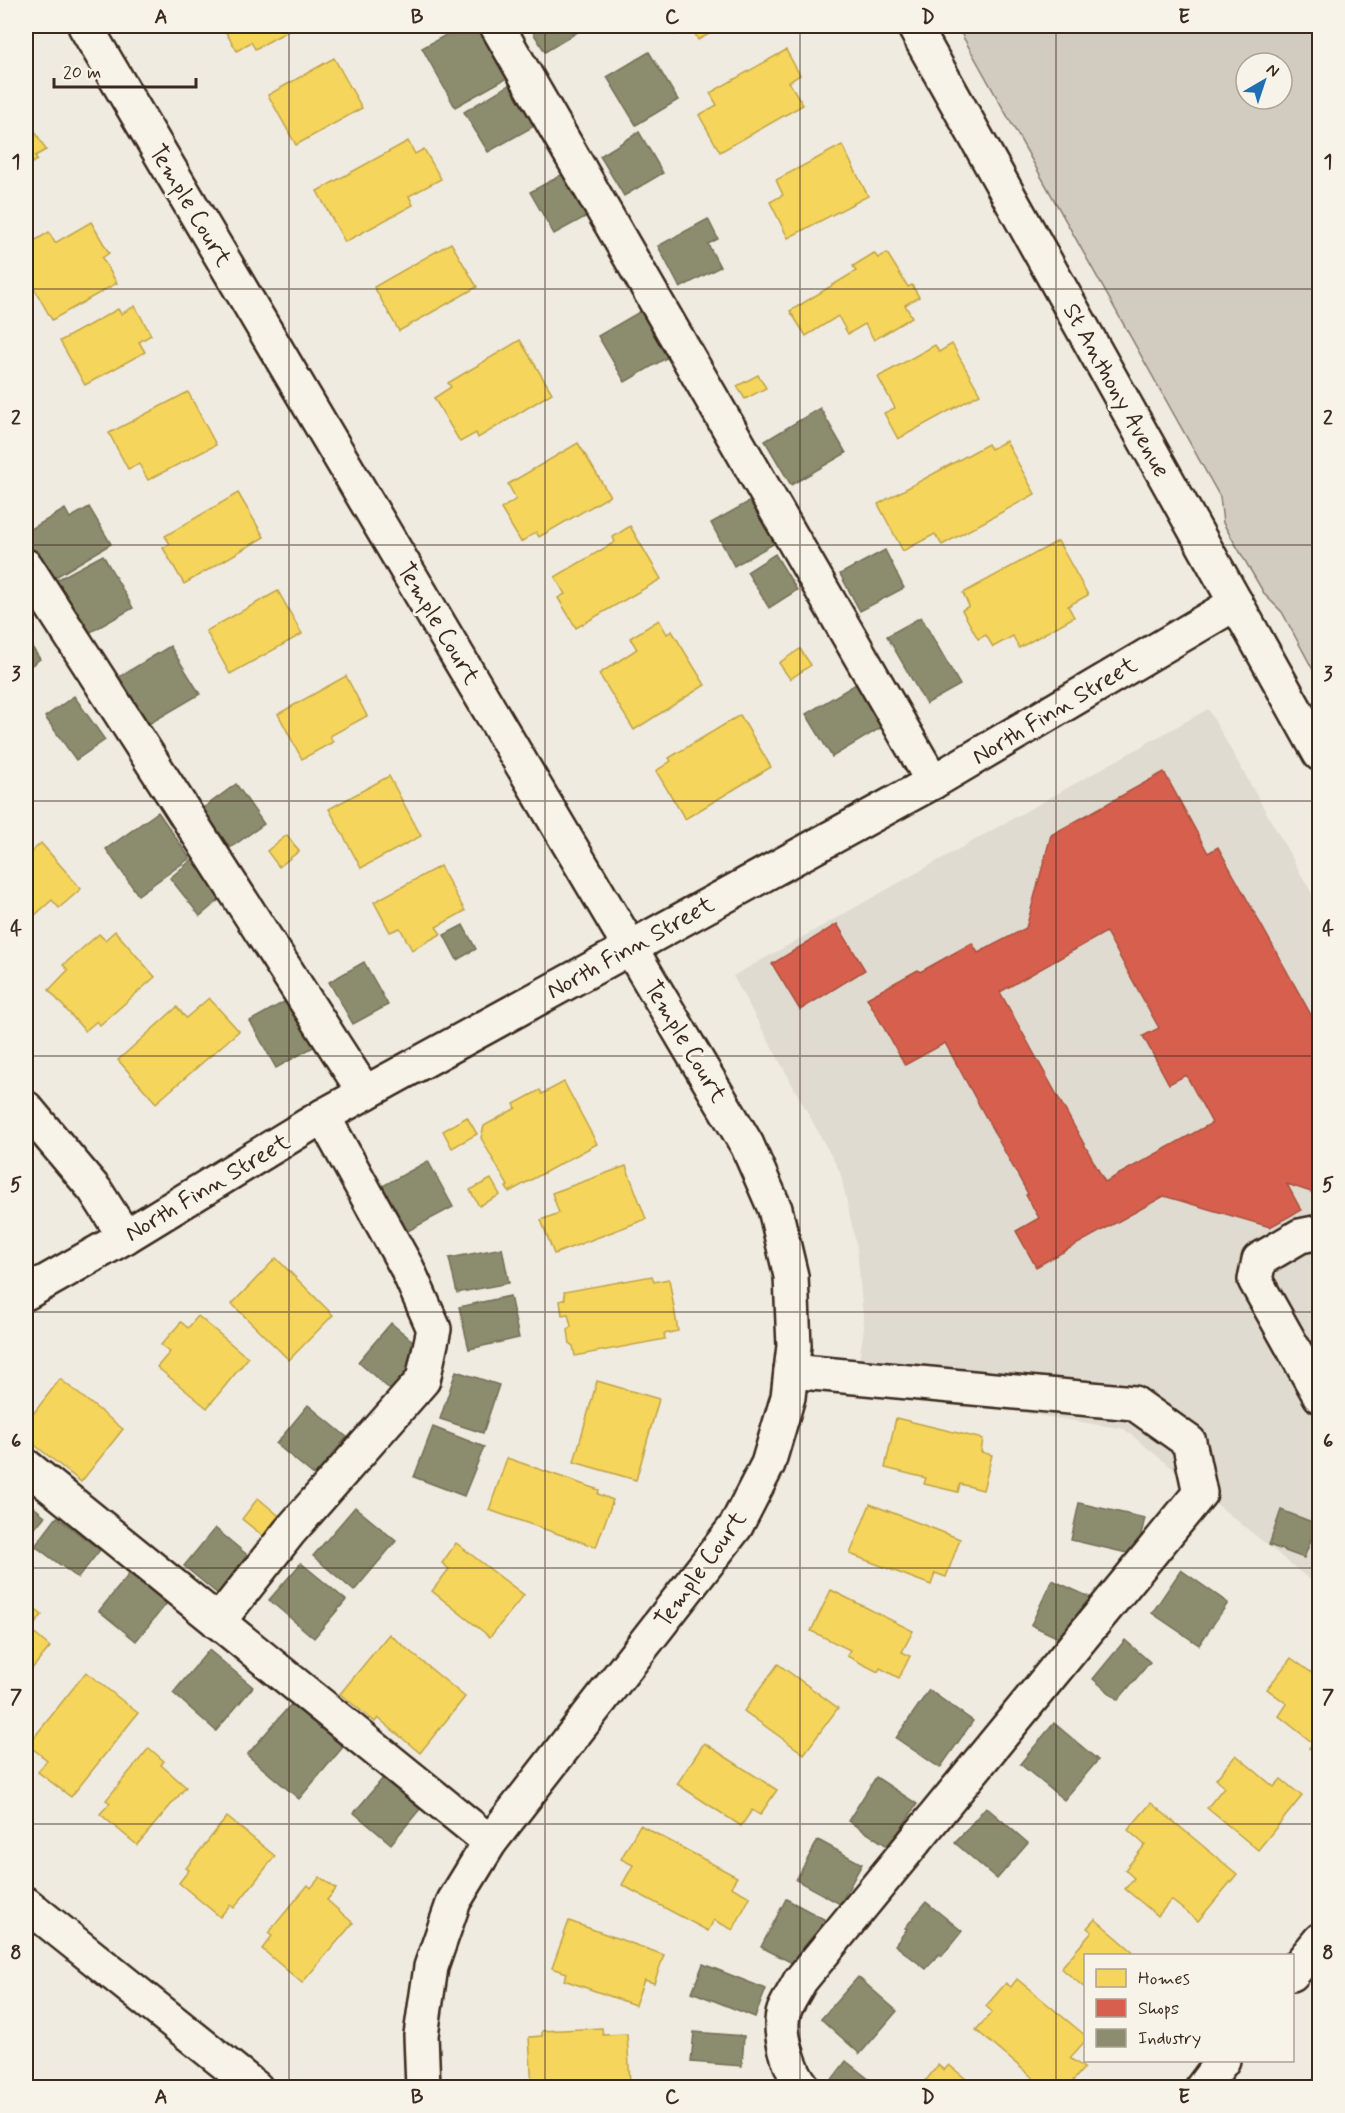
<svg xmlns="http://www.w3.org/2000/svg" width="1345" height="2113" font-family="Mynerve,sans-serif">
<style>
.built{fill:#e0dbd0}
.green{fill:#d1cbc0;stroke:#867a6f;stroke-width:1.5;fill-rule:evenodd}
.homes{fill:#f6d55c;stroke:#bea249;stroke-width:1.5}
.shops{fill:#d6604d;stroke:#a8503f;stroke-width:1.5;fill-rule:evenodd}
.industry{fill:#8c8c6e;stroke:#746f56;stroke-width:1.5}
.lines{fill:none;stroke-linecap:round;stroke-linejoin:round}
.minor-casing{stroke:#3b2a1e;stroke-width:38}
.minor{stroke:#f7f3e8;stroke-width:33}
.grid{fill:none;stroke:#3b2a1e;stroke-width:1.5;stroke-opacity:0.55}
.labels{text-anchor:middle;stroke-width:6;stroke-linejoin:round;paint-order:stroke}
.street-label{font-size:24px;fill:#3b2a1e;stroke:#f7f3e8}
.neatline{fill:none;stroke:#3b2a1e;stroke-width:2}
.grid-label{font-size:20px;text-anchor:middle;font-weight:bold;fill:#3b2a1e}
</style>
<rect width="100%" height="100%" fill="#efebe0"/>
<filter id="ink" filterUnits="userSpaceOnUse"><feTurbulence type="fractalNoise" baseFrequency=".0167" numOctaves="2"/><feDisplacementMap in="SourceGraphic" scale="12" xChannelSelector="R" yChannelSelector="G"/><feConvolveMatrix kernelMatrix="1 2 1 2 8 2 1 2 1" color-interpolation-filters="sRGB"/></filter>
<g filter="url(#ink)">
<polygon class="built" points="1208,709 1319,906 1319,1587 1124,1429 855,1386 864,1328 857,1248 840,1172 733,976"/>
<path class="green" d="M957,26H1319V681L1282,612L1265,595L1223,523L1220,497ZM1246,63H1282V99H1246Z"/>
<g class="homes">
<polygon points="222,26 297,26 255,49 251,42 237,51"/>
<polygon points="669,26 724,26 698,40 691,26 674,35"/>
<polygon points="786,50 800,75 789,82 803,105 720,152 699,115 717,105 710,93"/>
<polygon points="334,58 362,108 296,145 268,95"/>
<polygon points="26,116 46,150 35,156 37,160 26,167"/>
<polygon points="408,141 415,154 424,149 441,179 409,196 413,205 345,242 317,191"/>
<polygon points="842,145 868,196 788,238 770,202 783,195 776,180"/>
<polygon points="91,222 109,253 102,258 117,283 52,320 26,274 26,246 49,232 55,243"/>
<polygon points="451,243 477,287 399,331 374,287"/>
<polygon points="874,253 878,258 887,253 908,287 912,285 919,297 905,305 912,317 874,340 865,324 848,334 838,316 806,336 790,311 856,271 853,266"/>
<polygon points="135,306 151,335 139,342 145,352 85,385 60,341 118,309 121,314"/>
<polygon points="520,340 552,393 478,438 476,433 460,442 434,398 451,387 448,383"/>
<polygon points="952,344 980,394 898,439 884,413 895,408 878,377 935,345 939,352"/>
<polygon points="758,375 766,388 745,399 737,386"/>
<polygon points="188,392 216,445 148,480 139,464 128,469 109,433"/>
<polygon points="1006,441 1035,494 942,545 935,534 903,551 878,504 988,444 991,449"/>
<polygon points="578,443 610,496 539,537 536,532 521,542 501,509 516,499 508,484"/>
<polygon points="238,493 264,537 184,584 163,548 170,544 165,536"/>
<polygon points="630,526 661,579 576,628 558,598 565,594 555,577 615,542 613,537"/>
<polygon points="1058,541 1088,595 1068,606 1074,617 1019,648 1013,636 993,647 986,635 978,639 962,610 969,606 963,593"/>
<polygon points="278,591 302,634 230,674 206,631"/>
<polygon points="659,620 667,634 672,631 705,685 634,730 599,674 637,649 630,638"/>
<polygon points="800,649 811,665 790,679 779,663"/>
<polygon points="346,676 367,716 330,736 333,742 302,759 278,714"/>
<polygon points="740,715 771,767 685,819 656,771 671,761 669,758"/>
<polygon points="389,776 421,836 361,868 329,809"/>
<polygon points="287,835 299,851 279,867 267,851"/>
<polygon points="41,843 81,889 59,908 52,900 26,923 26,857"/>
<polygon points="440,866 465,911 436,927 441,934 412,950 400,928 390,932 374,902"/>
<polygon points="115,931 155,977 100,1025 97,1021 85,1031 49,990 68,970 63,965 99,934 105,940"/>
<polygon points="209,998 239,1031 156,1103 118,1060 177,1007 186,1018"/>
<polygon points="564,1082 597,1144 509,1192 506,1187 508,1186 481,1138 484,1126 516,1108 514,1104 540,1090 542,1094"/>
<polygon points="467,1117 477,1134 452,1148 443,1131"/>
<polygon points="626,1166 646,1219 554,1254 541,1220 559,1213 552,1193"/>
<polygon points="491,1179 500,1195 479,1206 470,1190"/>
<polygon points="276,1258 333,1315 289,1360 232,1304"/>
<polygon points="652,1276 654,1282 669,1279 678,1331 664,1334 665,1339 575,1356 573,1346 570,1344 568,1330 571,1326 568,1314 562,1315 560,1301 565,1299 564,1292"/>
<polygon points="198,1316 248,1358 207,1408 157,1367 170,1352 161,1345 181,1322 188,1328"/>
<polygon points="60,1379 123,1429 81,1482 26,1438 26,1423"/>
<polygon points="597,1381 659,1399 636,1480 574,1462"/>
<polygon points="896,1418 983,1439 981,1452 992,1455 983,1490 960,1484 958,1492 924,1484 926,1478 885,1468"/>
<polygon points="507,1458 599,1490 598,1494 613,1500 596,1547 489,1510"/>
<polygon points="258,1498 284,1520 268,1540 242,1519"/>
<polygon points="870,1504 960,1539 946,1577 935,1573 931,1585 850,1554"/>
<polygon points="456,1543 524,1595 490,1637 432,1591 449,1569 442,1563"/>
<polygon points="831,1590 913,1631 902,1652 910,1656 899,1678 880,1668 878,1672 847,1656 850,1650 811,1631"/>
<polygon points="26,1602 42,1615 30,1630 50,1647 26,1676"/>
<polygon points="389,1634 465,1697 420,1753 378,1718 375,1722 340,1694"/>
<polygon points="1291,1658 1312,1673 1314,1670 1320,1674 1320,1756 1309,1748 1313,1743 1279,1716 1287,1704 1267,1689"/>
<polygon points="778,1664 838,1708 804,1754 744,1711"/>
<polygon points="86,1672 138,1713 71,1797 38,1772 47,1760 28,1745"/>
<polygon points="704,1743 777,1790 760,1815 752,1810 741,1826 677,1784"/>
<polygon points="149,1748 164,1761 161,1765 186,1787 137,1845 100,1814 110,1803 106,1800"/>
<polygon points="1236,1755 1274,1787 1281,1779 1302,1796 1258,1850 1207,1808 1224,1787 1216,1779"/>
<polygon points="1151,1803 1237,1874 1198,1921 1171,1900 1158,1916 1125,1889 1134,1878 1125,1870 1145,1845 1128,1830"/>
<polygon points="227,1817 275,1856 234,1908 230,1905 220,1917 179,1883 189,1870 186,1868"/>
<polygon points="640,1825 737,1877 731,1887 750,1897 733,1930 714,1920 708,1931 622,1885 633,1865 621,1859"/>
<polygon points="320,1877 336,1889 327,1900 353,1923 302,1983 262,1949 272,1936 268,1933 308,1885 311,1888"/>
<polygon points="1095,1919 1138,1956 1086,1956 1086,1989 1061,1968 1092,1932 1087,1928"/>
<polygon points="569,1921 664,1955 654,1983 644,1980 635,2005 564,1980 567,1973 552,1968"/>
<polygon points="1017,1979 1086,2036 1086,2040 1070,2058 1084,2068 1067,2088 1045,2088 976,2030 992,2012 986,2006 1006,1983 1011,1987"/>
<polygon points="602,2028 603,2035 627,2034 630,2082 532,2087 529,2037 542,2036 542,2031"/>
<polygon points="938,2065 944,2070 949,2065 977,2088 920,2088"/>
<polygon points="1320,2071 1320,2088 1306,2088"/>
</g>
<g class="shops">
<path d="M1164,772L1208,853L1218,847L1320,1031V1195L1287,1184L1301,1210L1270,1227L1164,1196L1036,1267L1016,1231L1039,1218L1026,1195L1028,1194L945,1043L905,1065L867,998L918,970L920,972L972,943L978,953L1026,928L1051,835ZM1106,932L1159,1028L1143,1036L1169,1084L1186,1075L1212,1123L1105,1182L1000,992Z"/>
<polygon points="837,924 865,970 800,1010 772,964"/>
</g>
<g class="industry">
<polygon points="462,26 478,26 507,78 455,107 422,48"/>
<polygon points="529,26 578,26 581,30 545,52"/>
<polygon points="649,52 678,100 636,125 607,77"/>
<polygon points="512,83 536,125 488,152 464,112"/>
<polygon points="639,132 663,173 624,196 600,156"/>
<polygon points="563,174 587,216 554,234 530,192"/>
<polygon points="708,219 718,239 708,244 720,267 680,288 658,246"/>
<polygon points="641,311 668,357 625,382 598,336"/>
<polygon points="820,408 846,453 791,485 765,441"/>
<polygon points="752,500 775,543 734,566 711,523"/>
<polygon points="89,507 111,544 44,584 26,553 26,532 65,509 70,518"/>
<polygon points="885,550 904,588 860,611 840,574"/>
<polygon points="775,554 797,590 769,608 747,572"/>
<polygon points="103,555 133,608 82,637 51,583"/>
<polygon points="921,617 960,685 926,704 887,636"/>
<polygon points="26,638 40,659 26,669"/>
<polygon points="170,646 200,694 142,728 114,680"/>
<polygon points="856,684 882,727 832,757 806,714"/>
<polygon points="74,696 105,740 76,760 45,717"/>
<polygon points="236,784 264,824 230,848 202,809"/>
<polygon points="158,812 190,858 138,895 106,849"/>
<polygon points="195,857 225,895 200,916 170,878"/>
<polygon points="463,925 476,949 457,960 444,935"/>
<polygon points="364,962 388,1005 353,1024 329,982"/>
<polygon points="291,998 317,1045 276,1068 250,1021"/>
<polygon points="428,1161 453,1207 404,1233 379,1188"/>
<polygon points="502,1248 509,1283 457,1293 449,1258"/>
<polygon points="510,1296 519,1338 469,1349 459,1307"/>
<polygon points="391,1323 426,1352 393,1392 358,1362"/>
<polygon points="456,1371 499,1385 483,1433 440,1419"/>
<polygon points="308,1405 347,1437 315,1476 276,1444"/>
<polygon points="433,1427 484,1447 464,1496 414,1477"/>
<polygon points="26,1501 45,1516 26,1539"/>
<polygon points="1079,1503 1145,1518 1136,1555 1071,1540"/>
<polygon points="355,1507 396,1541 354,1591 313,1556"/>
<polygon points="1281,1510 1317,1524 1304,1558 1269,1545"/>
<polygon points="57,1517 100,1550 78,1578 35,1546"/>
<polygon points="215,1528 251,1558 219,1595 184,1566"/>
<polygon points="301,1563 346,1600 314,1638 269,1600"/>
<polygon points="1181,1570 1228,1603 1199,1645 1152,1613"/>
<polygon points="130,1573 167,1603 136,1641 99,1611"/>
<polygon points="1052,1580 1092,1598 1071,1644 1031,1625"/>
<polygon points="1125,1640 1150,1662 1118,1700 1093,1679"/>
<polygon points="209,1650 253,1687 216,1731 173,1693"/>
<polygon points="929,1690 973,1721 940,1768 896,1738"/>
<polygon points="292,1703 343,1747 299,1799 247,1755"/>
<polygon points="1054,1723 1098,1760 1064,1800 1020,1764"/>
<polygon points="876,1777 917,1804 889,1847 848,1821"/>
<polygon points="383,1778 420,1809 391,1844 354,1813"/>
<polygon points="986,1807 1028,1843 997,1879 955,1843"/>
<polygon points="818,1840 862,1864 840,1904 796,1880"/>
<polygon points="786,1899 824,1919 800,1967 761,1947"/>
<polygon points="926,1902 962,1931 942,1956 939,1954 926,1969 895,1945 907,1929 905,1928"/>
<polygon points="703,1964 766,1989 755,2017 692,1992"/>
<polygon points="858,1977 897,2011 860,2054 821,2019"/>
<polygon points="694,2032 744,2036 742,2066 691,2062"/>
<polygon points="846,2061 880,2088 829,2088 827,2086"/>
</g>
<g class="lines">
<defs>
<g id="minor">
<polyline points="85,26 747,1145 775,1209 791,1276 794,1346 791,1371 788,1397 768,1464 736,1526 490,1842 454,1901 431,1967 421,2035 423,2088"/>
<polyline points="497,26 933,782"/>
<polyline points="914,26 1320,754"/>
<polyline points="26,566 365,1093"/>
<polyline points="26,1108 95,1190 125,1237"/>
<polyline points="1320,1232 1300,1236 1259,1260 1255,1280 1320,1396"/>
<polyline points="26,1293 125,1237 323,1116 933,782 1236,603"/>
<path d="M791,1371L1134,1403L1189,1442L1200,1493L800,1981C795,1991 788,2001 784,2011C777,2031 790,2072 804,2088"/>
<polyline points="26,1466 490,1842"/>
<polyline points="218,1622 290,1531 423,1380 434,1329 407,1268 323,1116"/>
<polyline points="26,1904 256,2088"/>
<polyline points="1292,1974 1320,1940"/>
<polyline points="1202,2088 1223,2060"/>
</g>
</defs>
<use href="#minor" class="minor-casing"/>
<use href="#minor" class="minor"/>
</g>
</g>
<path class="grid" d="M289,26V2088M545,26V2088M800,26V2088M1056,26V2088M26,289H1320M26,545H1320M26,801H1320M26,1056H1320M26,1312H1320M26,1568H1320M26,1824H1320"/>
<g class="labels">
<g class="street-label">
<text transform="translate(191 205) rotate(59)" y="8">Temple Court</text>
<text transform="translate(1117 390) rotate(61)" y="8">St Anthony Avenue</text>
<text transform="translate(439 623) rotate(59)" y="8">Temple Court</text>
<text transform="translate(1054 710) rotate(-31)" y="8">North Finn Street</text>
<text transform="translate(630 947) rotate(-29)" y="8">North Finn Street</text>
<text transform="translate(686 1041) rotate(59)" y="8">Temple Court</text>
<text transform="translate(207 1187) rotate(-31)" y="8">North Finn Street</text>
<text transform="translate(700 1569) rotate(-54)" y="8">Temple Court</text>
</g>
</g>
<rect width="1345" height="2113" fill="none" stroke="#f7f3e8" stroke-width="66"/>
<rect x="1084" y="1954" width="210" height="108" fill="#f7f3e8" stroke="#aca397" stroke-width="1.5"/>
<rect x="1096" y="1969" width="30" height="18" fill="#f6d55c" stroke="#aca397" stroke-width="1.5"/>
<text x="1138" y="1984" font-size="18" fill="#3b2a1e">Homes</text>
<rect x="1096" y="1999" width="30" height="18" fill="#d6604d" stroke="#aca397" stroke-width="1.5"/>
<text x="1138" y="2014" font-size="18" fill="#3b2a1e">Shops</text>
<rect x="1096" y="2029" width="30" height="18" fill="#8c8c6e" stroke="#aca397" stroke-width="1.5"/>
<text x="1138" y="2044" font-size="18" fill="#3b2a1e">Industry</text>
<g transform="translate(1264 81) rotate(39)"><circle r="28" fill="#f7f3e8" stroke="#aca397" stroke-width="1.5"/>
<path d="M0-4.5L10 22L0 15L-10 22Z" fill="#1f6fb2"/>
<text y="-9" font-size="16" font-weight="bold" text-anchor="middle" fill="#3b2a1e">N</text>
</g>
<path d="M54 78v9h142v-9" fill="none" stroke="#3b2a1e" stroke-width="3"/>
<text x="63" y="78" font-size="18" fill="#3b2a1e" stroke="#f7f3e8" stroke-width="4.5" paint-order="stroke">20 m</text>
<rect x="33" y="33" width="1279" height="2047" class="neatline"/>
<g class="grid-label">
<text x="161" y="23">A</text>
<text x="417" y="23">B</text>
<text x="672" y="23">C</text>
<text x="928" y="23">D</text>
<text x="1184" y="23">E</text>
<text x="16" y="168">1</text>
<text x="1328" y="168">1</text>
<text x="16" y="424">2</text>
<text x="1328" y="424">2</text>
<text x="16" y="680">3</text>
<text x="1328" y="680">3</text>
<text x="16" y="935">4</text>
<text x="1328" y="935">4</text>
<text x="16" y="1191">5</text>
<text x="1328" y="1191">5</text>
<text x="16" y="1447">6</text>
<text x="1328" y="1447">6</text>
<text x="16" y="1703">7</text>
<text x="1328" y="1703">7</text>
<text x="16" y="1959">8</text>
<text x="1328" y="1959">8</text>
<text x="161" y="2103">A</text>
<text x="417" y="2103">B</text>
<text x="672" y="2103">C</text>
<text x="928" y="2103">D</text>
<text x="1184" y="2103">E</text>
</g>
</svg>
